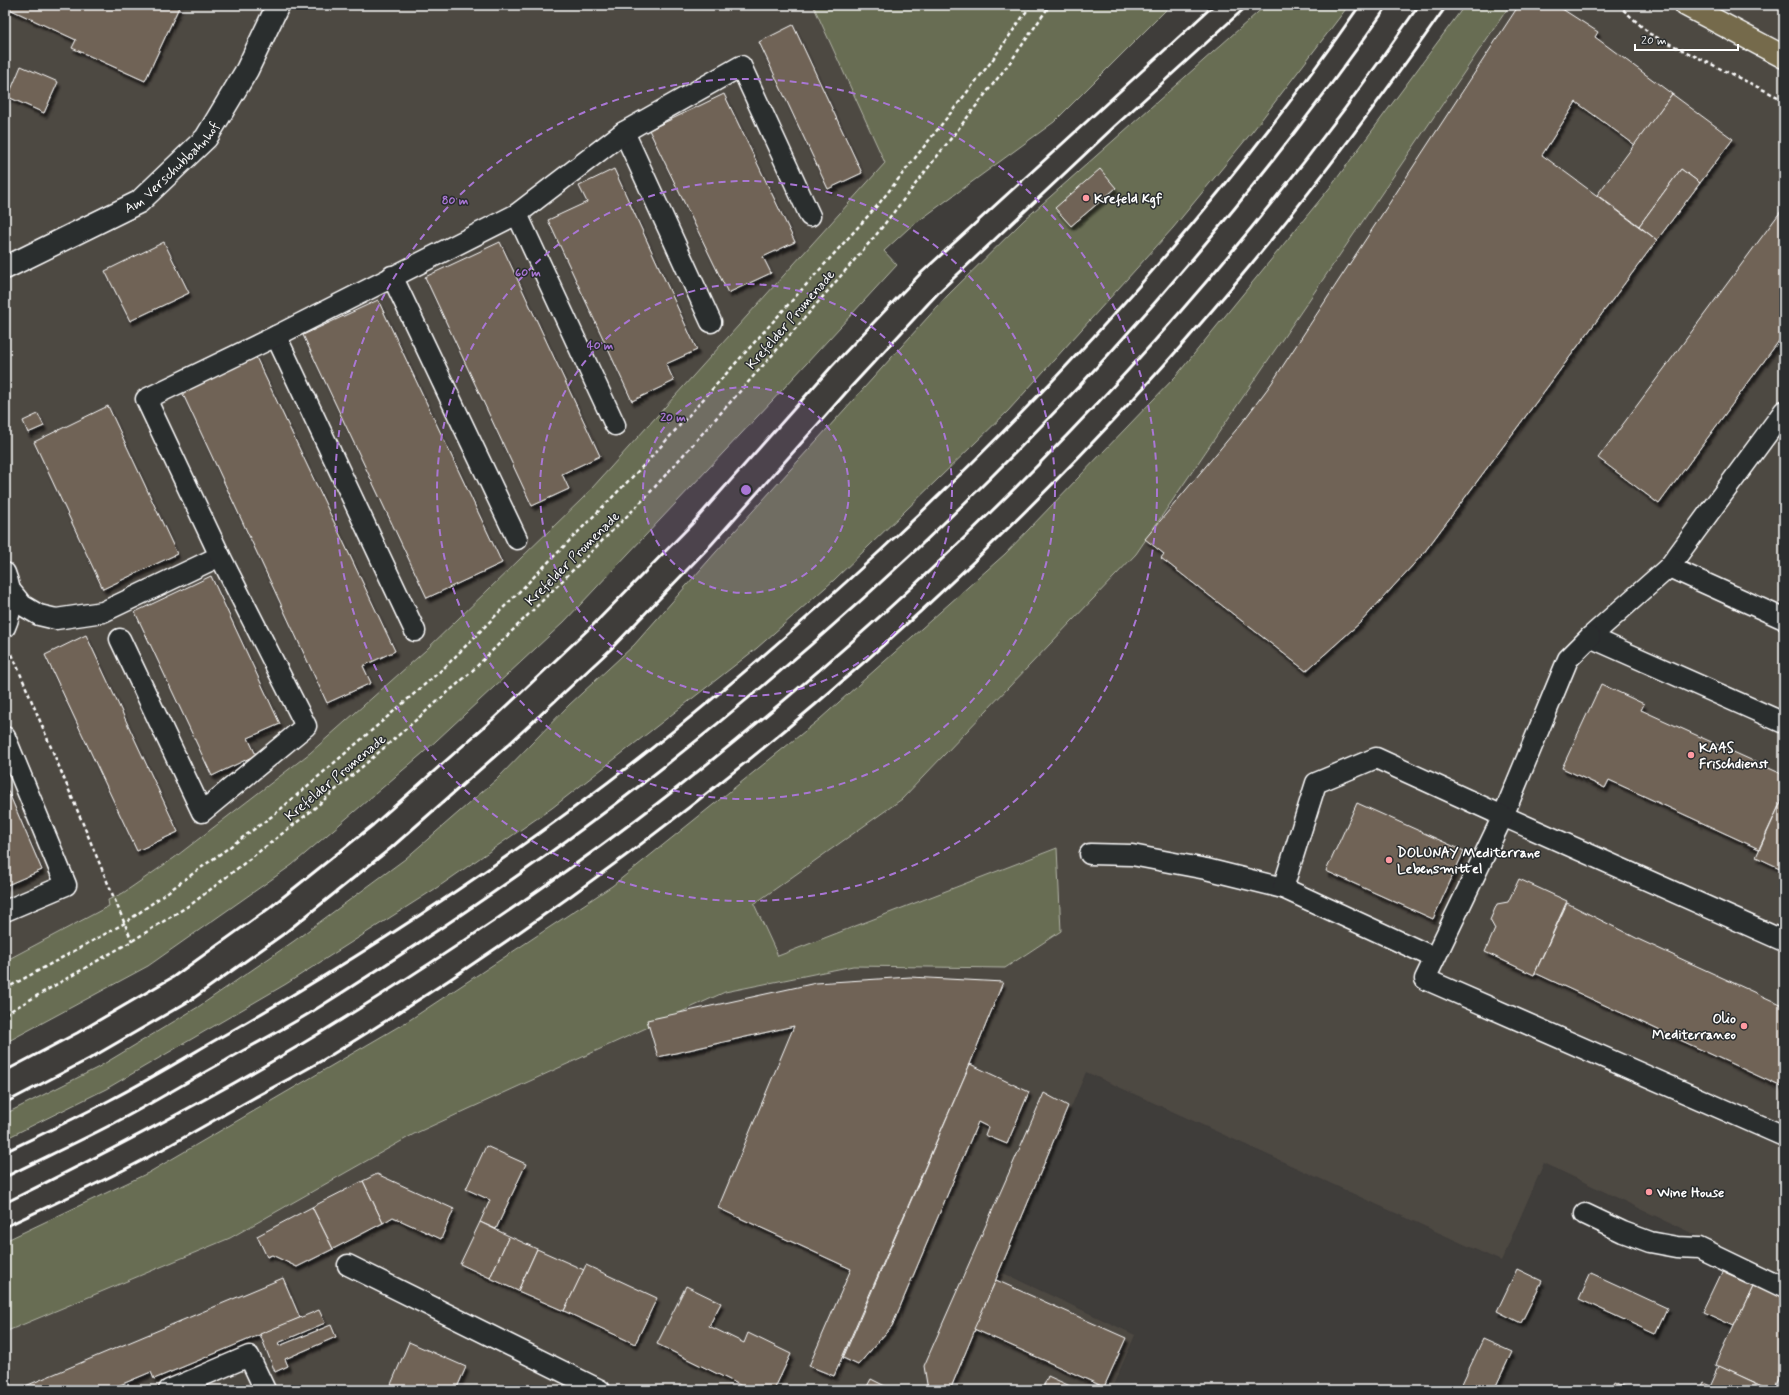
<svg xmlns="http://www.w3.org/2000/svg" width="1789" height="1395" font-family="Mynerve,sans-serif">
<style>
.built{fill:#4d4842}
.green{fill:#686d53;stroke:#b4b6a9}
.building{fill:#6f6356;stroke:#fff;filter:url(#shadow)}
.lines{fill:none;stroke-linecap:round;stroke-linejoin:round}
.lane-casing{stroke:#fff;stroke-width:23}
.street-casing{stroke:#fff;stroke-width:25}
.primary-casing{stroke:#fff;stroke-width:25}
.path{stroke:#fff;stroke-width:2.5;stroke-dasharray:4 3;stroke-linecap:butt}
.lane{stroke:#2a2d2e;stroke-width:20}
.street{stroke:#2a2d2e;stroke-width:22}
.primary{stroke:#756b4b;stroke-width:22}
.rail{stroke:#fff;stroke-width:3}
.ring{fill:none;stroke:#a976d5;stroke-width:2;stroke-dasharray:7 5}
.poi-dot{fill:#ff9aa2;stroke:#2a2d2e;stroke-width:1.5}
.labels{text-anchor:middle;stroke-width:3;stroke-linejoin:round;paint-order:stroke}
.street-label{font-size:14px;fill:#fff;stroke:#2a2d2e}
.poi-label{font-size:14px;font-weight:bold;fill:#fff;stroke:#2a2d2e;text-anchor:start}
.centre{fill:#a976d5;stroke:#2a2d2e;stroke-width:2}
.ring-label{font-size:12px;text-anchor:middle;font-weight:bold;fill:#a976d5;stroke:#2a2d2e;stroke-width:3;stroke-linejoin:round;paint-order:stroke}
</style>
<defs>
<filter id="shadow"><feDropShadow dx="2.5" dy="4.5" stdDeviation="1" flood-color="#0009"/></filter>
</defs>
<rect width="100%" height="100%" fill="#3f3d3a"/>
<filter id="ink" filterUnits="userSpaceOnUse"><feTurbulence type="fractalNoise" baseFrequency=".025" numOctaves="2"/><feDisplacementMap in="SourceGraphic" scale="8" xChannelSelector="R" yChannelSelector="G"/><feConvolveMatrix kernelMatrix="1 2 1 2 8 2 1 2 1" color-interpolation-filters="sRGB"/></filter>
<g filter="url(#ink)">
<g class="built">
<polygon points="5,5 813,5 885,163 583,498 426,650 310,753 174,858 123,893 108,900 109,906 5,961"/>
<polygon points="1510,5 1784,5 1784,1277 1544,1163 1501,1261 1086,1072 1001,1272 1135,1335 1111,1390 5,1390 5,1332 230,1238 414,1134 725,992 853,966 1005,968 1061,931 1056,848 778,956 754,904 902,799 1136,554"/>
</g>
<g class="green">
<polygon points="813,5 1171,5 1054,122 909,228 884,251 897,265 772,401 564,622 423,753 292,865 148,966 5,1043 5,961 109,906 108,900 123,893 174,858 310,753 426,650 583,498 885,163"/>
<polygon points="1266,5 1349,5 1252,132 1173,228 1008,411 834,580 757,648 552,808 441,885 286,984 106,1089 5,1139 5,1114 97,1068 198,1007 294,941 405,859 497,779 569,705 634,645 716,552 947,296 1024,220"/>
<polygon points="1465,5 1510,5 1136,554 902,799 754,904 778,956 1057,848 1061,931 1005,968 853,966 725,992 414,1134 230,1238 5,1332 5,1241 148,1173 408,1021 612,886 820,719 1005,554 1176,376 1332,185"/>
</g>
<g class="building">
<polygon points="5,5 180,5 145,81 72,48 76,40 5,7"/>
<polygon points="1519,5 1556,5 1598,32 1595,37 1672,94 1635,145 1576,102 1542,155 1657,240 1423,554 1361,622 1306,671 1161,558 1164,554 1145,539 1241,424 1271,384"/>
<polygon points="793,25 862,173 828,189 759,42"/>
<polygon points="21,66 58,82 44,113 8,97"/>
<polygon points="724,94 795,242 763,257 771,273 728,293 649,130"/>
<polygon points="1672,94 1733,139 1700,183 1681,169 1639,226 1597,195"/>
<polygon points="614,169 697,350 666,364 674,381 632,401 548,220 587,202 579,186"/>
<polygon points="1100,169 1116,188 1071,226 1055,208"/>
<polygon points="1681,169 1700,183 1657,240 1639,226"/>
<polygon points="1784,207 1784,334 1659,504 1598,458"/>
<polygon points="164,242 189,293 130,321 105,271"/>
<polygon points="500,242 600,456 562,474 569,489 532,506 425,277"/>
<polygon points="378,300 502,563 427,598 303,335"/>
<polygon points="255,355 395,651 363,666 371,683 327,703 181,390"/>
<polygon points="108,406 177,554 103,589 34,442"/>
<polygon points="38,414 44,426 28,433 23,421"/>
<polygon points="211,576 280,724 248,738 256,755 212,776 135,612"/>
<polygon points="86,635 178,832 137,851 45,655"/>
<polygon points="1601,684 1644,704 1641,710 1784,775 1784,795 1759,849 1609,780 1605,788 1562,768"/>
<polygon points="5,784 42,870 5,886"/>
<polygon points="1784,795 1784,870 1756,857"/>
<polygon points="1357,803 1464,851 1433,919 1326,871"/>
<polygon points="1519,879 1567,901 1534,975 1485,952 1495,929 1490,920 1497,904 1508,902"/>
<polygon points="1567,903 1640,940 1784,1006 1784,1088 1535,973"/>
<polygon points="910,977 1003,982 970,1064 834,1376 809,1366 851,1269 718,1208 794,1026 658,1057 647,1020 816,983"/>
<polygon points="970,1064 1029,1092 1007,1144 985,1135 988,1127 978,1122 892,1326 858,1365 843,1358"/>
<polygon points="1044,1093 1068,1106 950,1390 928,1390 924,1366"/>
<polygon points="486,1146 526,1164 496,1229 480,1222 490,1200 466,1189"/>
<polygon points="377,1174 454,1209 441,1239 393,1217 383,1223 363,1181"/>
<polygon points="363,1181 383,1223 333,1249 312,1207"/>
<polygon points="312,1207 333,1249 297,1267 272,1255 267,1257 257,1236"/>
<polygon points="480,1222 509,1236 490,1278 460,1264"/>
<polygon points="509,1236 537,1249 518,1291 490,1278"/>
<polygon points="537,1249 584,1270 564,1311 518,1291"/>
<polygon points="586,1265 657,1298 635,1344 564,1311"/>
<polygon points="1517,1269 1542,1281 1521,1323 1497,1311"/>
<polygon points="1722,1272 1753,1286 1734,1326 1703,1312"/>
<polygon points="1591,1273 1667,1308 1655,1334 1579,1299"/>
<polygon points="283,1278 300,1318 154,1379 151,1372 108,1390 6,1390 15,1386 16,1390"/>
<polygon points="996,1280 1126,1338 1104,1387 974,1329"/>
<polygon points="686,1286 721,1303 709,1326 744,1343 748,1333 791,1354 774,1390 750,1390 657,1344"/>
<polygon points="1753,1286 1784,1300 1784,1370 1774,1390 1716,1364"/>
<polygon points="319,1310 325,1323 278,1343 279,1346 331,1325 336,1337 285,1359 288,1366 275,1372 260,1334"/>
<polygon points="1483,1339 1512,1352 1494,1390 1459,1390"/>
<polygon points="409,1342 466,1367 456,1390 389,1389"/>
<polygon points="1719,1365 1773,1390 1698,1390 1702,1382 1710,1385"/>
<polygon points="1048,1376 1079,1390 1042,1390"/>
<polygon points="871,1379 893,1390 865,1390"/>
<polygon points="1614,1382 1631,1390 1610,1390"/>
</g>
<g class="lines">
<defs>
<g id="lane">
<polyline points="624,132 711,322"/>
<polyline points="517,214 615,425"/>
<polyline points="392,276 517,539"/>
<polyline points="276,336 415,631"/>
<polyline points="1784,411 1669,567 1590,637 1784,723"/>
<polyline points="1669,567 1784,619"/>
<path d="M5,573C12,591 13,609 5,627"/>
<polyline points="10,590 22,605 39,615 56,619 103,612 220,556"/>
<polyline points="1590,637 1568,659 1503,816 1784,941"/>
<polyline points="120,639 202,812 306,726 220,556 146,399 276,336 517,214 624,132 741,66 810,216"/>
<polyline points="5,737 66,885 5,911"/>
<polyline points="1090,854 1132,855 1206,869 1283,888"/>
<polyline points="1435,958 1283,888 1316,783 1376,758 1503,816 1435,958 1425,979 1784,1136"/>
<polyline points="1585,1214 1623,1232 1650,1242 1677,1247 1699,1248 1784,1289"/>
<polyline points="348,1265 600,1390"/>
<polyline points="169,1390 249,1356 265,1390"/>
</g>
<g id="street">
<path id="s1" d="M5,268L139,202L206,138L247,70L278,5"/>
</g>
<polyline id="primary" points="1686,5 1784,57"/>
</defs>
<use href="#lane" class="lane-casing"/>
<use href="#street" class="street-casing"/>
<use href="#primary" class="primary-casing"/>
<g class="path">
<polyline points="1618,5 1650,34 1784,100"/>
<polyline points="12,654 132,941"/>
<polyline points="5,989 125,923 275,814 445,667 645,464 877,206 991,62 1031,5"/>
<polyline points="5,1014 132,941 193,903 310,812 469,674 645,498 783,343 876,235 1011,61 1050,5"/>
</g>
<use href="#lane" class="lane"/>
<use href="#street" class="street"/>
<use href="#primary" class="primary"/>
<g class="rail">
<polyline points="5,1071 77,1033 173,977 268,909 373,825 492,720 593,625 691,525 832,366 920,274 1214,5"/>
<polyline points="5,1103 89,1059 191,1000 285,933 391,848 509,744 610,650 711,545 851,387 939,292 1115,126 1248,5"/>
<path d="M5,1152C40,1135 76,1118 110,1100C145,1082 178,1062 212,1042C363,956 510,860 647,752C727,689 804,621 879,552C1057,387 1221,205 1360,5"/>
<path d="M5,1177C43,1158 83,1140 120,1120C156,1101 190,1080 225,1061C254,1044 284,1029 313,1011C432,936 550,857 661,769C938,551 1186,295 1388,5"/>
<path d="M5,1203C112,1150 218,1095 320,1033C443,957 564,877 677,788C960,564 1214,303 1419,5"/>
<path d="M5,1227C51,1205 98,1184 143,1160C180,1140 216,1119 252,1099C277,1085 303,1072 328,1057C670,848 980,587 1238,280C1312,192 1381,99 1447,5"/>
</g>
</g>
</g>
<circle cx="746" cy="490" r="103" fill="#a976d5" fill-opacity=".12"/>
<g class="ring">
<circle cx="746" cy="490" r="103"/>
<circle cx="746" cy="490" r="206"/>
<circle cx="746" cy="490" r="309"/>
<circle cx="746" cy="490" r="411"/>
</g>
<g class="poi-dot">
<circle cx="1086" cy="198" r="4"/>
<circle cx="1691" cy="755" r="4"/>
<circle cx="1389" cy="860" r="4"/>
<circle cx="1744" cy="1026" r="4"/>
<circle cx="1649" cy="1192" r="4"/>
</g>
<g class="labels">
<g class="street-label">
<text dy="5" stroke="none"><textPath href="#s1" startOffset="197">Am Verschubbahnhof</textPath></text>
<text transform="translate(790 319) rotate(-49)" y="5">Krefelder Promenade</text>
<text transform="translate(572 558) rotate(-45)" y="5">Krefelder Promenade</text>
<text transform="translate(335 777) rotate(-40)" y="5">Krefelder Promenade</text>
</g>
<g class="poi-label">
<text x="1094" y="203">Krefeld Kgf</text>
<text x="1699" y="752">KAAS<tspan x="1699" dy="16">Frischdienst</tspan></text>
<text x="1397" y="857">DOLUNAY Mediterrane<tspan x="1397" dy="16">Lebensmittel</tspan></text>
<text x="1736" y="1023" text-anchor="end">Olio<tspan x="1736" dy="16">Mediterraneo</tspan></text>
<text x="1657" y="1197">Wine House</text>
</g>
</g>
<circle cx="746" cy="490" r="6" class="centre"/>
<g class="ring-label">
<text x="455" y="204">80 m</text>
<text x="528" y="276">60 m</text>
<text x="600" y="349">40 m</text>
<text x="673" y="421">20 m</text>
</g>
<rect width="1789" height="1395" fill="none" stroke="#2a2d2e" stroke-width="20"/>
<rect x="10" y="10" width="1769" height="1375" fill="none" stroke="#fff" stroke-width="1.5" filter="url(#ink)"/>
<path d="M1635 44v6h103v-6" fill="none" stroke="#ffffff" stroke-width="2"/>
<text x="1641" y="44" font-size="12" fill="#ffffff" stroke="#2a2d2e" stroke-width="3" paint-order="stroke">20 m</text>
</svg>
